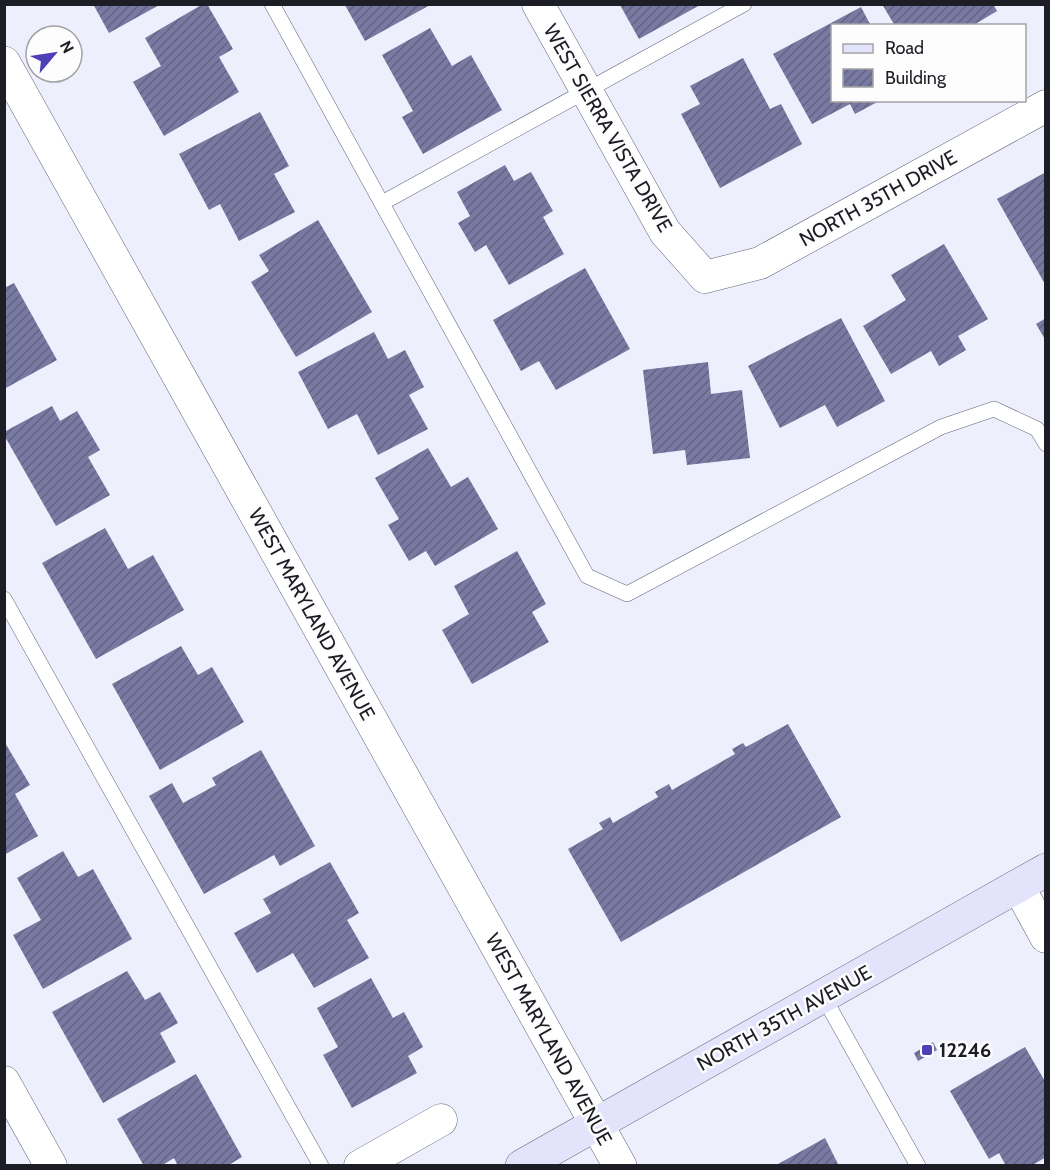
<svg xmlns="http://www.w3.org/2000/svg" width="1050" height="1170" font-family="Cabin,sans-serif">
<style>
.building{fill:url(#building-hatch)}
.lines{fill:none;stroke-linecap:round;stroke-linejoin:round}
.service-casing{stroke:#636478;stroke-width:16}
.minor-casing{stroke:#636478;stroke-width:33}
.tertiary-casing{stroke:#636478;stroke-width:34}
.secondary-casing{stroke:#636478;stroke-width:34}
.service{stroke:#fff;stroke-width:15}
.minor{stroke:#fff;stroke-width:32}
.tertiary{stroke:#fff;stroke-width:33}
.secondary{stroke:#e3e4fb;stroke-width:33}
.poi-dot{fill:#4d3fb6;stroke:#fdfdfd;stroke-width:2}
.labels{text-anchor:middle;stroke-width:5;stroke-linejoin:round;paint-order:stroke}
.street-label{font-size:20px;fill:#1d1d25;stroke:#fdfdfd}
.poi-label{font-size:20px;font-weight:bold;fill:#1d1d25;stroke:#fdfdfd;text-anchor:start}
</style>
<defs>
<pattern id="building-hatch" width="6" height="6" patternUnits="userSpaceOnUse" patternTransform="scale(1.5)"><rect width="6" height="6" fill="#787aa2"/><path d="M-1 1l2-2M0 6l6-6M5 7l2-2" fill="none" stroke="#626384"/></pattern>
</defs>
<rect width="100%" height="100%" fill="#edeffc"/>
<g class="building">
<polygon points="93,4 161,4 109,33"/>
<polygon points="203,4 207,4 233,49 219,57 239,92 164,136 133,82 161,66 145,38"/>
<polygon points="882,4 993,4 997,11 972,26 895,26"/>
<polygon points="345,5 430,5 365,41"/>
<polygon points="620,5 700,5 639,39"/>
<polygon points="861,7 871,26 832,26 832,100 881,100 855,114 850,104 812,124 773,54"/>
<polygon points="430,28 452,66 471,55 502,110 423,154 402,117 413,111 382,55"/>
<polygon points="743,58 770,109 781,104 802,144 720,188 681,114 700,104 690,86"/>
<polygon points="260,112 289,166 274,174 295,212 239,241 220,204 209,210 179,154"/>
<polygon points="505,165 514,181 531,172 553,211 543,217 564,254 509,285 486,245 475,252 458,223 470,216 457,192"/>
<polygon points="1046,172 1046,286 997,199"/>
<polygon points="318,220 372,312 296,357 251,282 269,271 259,255"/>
<polygon points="944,244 988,319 958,336 966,350 939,366 931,351 891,374 863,326 906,300 891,275"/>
<polygon points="585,268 630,349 556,390 539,361 521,371 493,320"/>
<polygon points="14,283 57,360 4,389 4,288"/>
<polygon points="841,318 885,401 837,427 825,405 780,428 748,366"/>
<polygon points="1046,318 1046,341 1036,324"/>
<polygon points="374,332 388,359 405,350 424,387 409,395 428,429 378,455 357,414 328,429 298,372"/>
<polygon points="708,362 711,394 742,390 750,458 687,465 685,450 653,454 643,370"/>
<polygon points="52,406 60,421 77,411 100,450 88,457 110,495 56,526 4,435 4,432"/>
<polygon points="428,448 451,487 468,477 498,529 435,566 426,551 409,561 388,525 399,519 375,478"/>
<polygon points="105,528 128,569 153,555 184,610 96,659 42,563"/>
<polygon points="517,551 546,604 532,612 549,642 472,684 442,630 469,614 454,586"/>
<polygon points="181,646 198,675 212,667 244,722 160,770 112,684"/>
<polygon points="788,724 841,817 621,942 568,849 603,829 599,823 610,817 613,823 658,797 655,792 669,784 672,790 735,754 732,749 743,743 746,747"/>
<polygon points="4,741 30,785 15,794 38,836 4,855"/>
<polygon points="261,750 315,846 280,866 274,855 204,894 149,796 172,783 183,803 216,785 212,778"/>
<polygon points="63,851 78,877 93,869 132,939 43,989 13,935 41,920 17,878"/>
<polygon points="330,862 359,913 347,920 369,958 314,988 293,953 257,973 234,933 271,913 263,899"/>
<polygon points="127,971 145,1000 160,992 178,1023 160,1033 176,1062 103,1103 52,1012"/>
<polygon points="371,978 393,1018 404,1012 423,1047 408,1056 417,1073 352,1108 323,1055 338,1047 317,1008"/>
<polygon points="933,1042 937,1050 918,1061 914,1053"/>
<polygon points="1025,1047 1046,1083 1046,1104 1044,1105 1046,1107 1046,1157 1031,1166 1006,1166 999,1153 989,1159 950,1091"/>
<polygon points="196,1074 242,1157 227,1166 178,1166 174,1158 161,1166 144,1166 117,1119"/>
<polygon points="825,1138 839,1166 779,1166 778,1164"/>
</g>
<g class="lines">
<defs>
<g id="service">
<polyline points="272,4 587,576 627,594 941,427 994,409 1037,429 1046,444"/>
<polyline points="382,203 744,4"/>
<polyline points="4,599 321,1166"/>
<polyline points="823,996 918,1166"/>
</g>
<g id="minor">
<polyline points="538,4 665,232 705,277 760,263 1046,106"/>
<polyline points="1018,886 1046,937"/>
<polyline points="4,1082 51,1166"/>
<polyline points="360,1166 441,1120"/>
</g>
<polyline id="tertiary" points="4,63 620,1166"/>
<polyline id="secondary" points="522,1166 1046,870"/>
</defs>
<use href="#service" class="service-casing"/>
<use href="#minor" class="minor-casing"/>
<use href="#tertiary" class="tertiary-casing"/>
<use href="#secondary" class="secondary-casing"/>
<use href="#service" class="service"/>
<use href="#minor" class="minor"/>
<use href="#tertiary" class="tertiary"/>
<use href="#secondary" class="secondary"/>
</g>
<rect class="poi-dot" x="921" y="1044" width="12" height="12" rx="3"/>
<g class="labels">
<g class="street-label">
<text transform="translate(608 128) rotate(60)" y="7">WEST SIERRA VISTA DRIVE</text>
<text transform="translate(878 198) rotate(-29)" y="7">NORTH 35TH DRIVE</text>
<text transform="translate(312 614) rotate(61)" y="7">WEST MARYLAND AVENUE</text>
<text transform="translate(784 1018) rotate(-29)" y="7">NORTH 35TH AVENUE</text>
<text transform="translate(549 1039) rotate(61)" y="7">WEST MARYLAND AVENUE</text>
</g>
<g class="poi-label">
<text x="939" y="1057">12246</text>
</g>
</g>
<rect width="1050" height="1170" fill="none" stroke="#1d1d25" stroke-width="12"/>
<rect x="831" y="24" width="195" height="78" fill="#fdfdfd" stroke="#a3a3a7" stroke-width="1.5"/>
<rect x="843" y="44" width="30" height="9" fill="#e3e4fb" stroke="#a3a3a7" stroke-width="1.5"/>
<text x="885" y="54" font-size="18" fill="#1d1d25">Road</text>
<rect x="843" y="69" width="30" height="18" fill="url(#building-hatch)" stroke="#a3a3a7" stroke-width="1.5"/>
<text x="885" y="84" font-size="18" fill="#1d1d25">Building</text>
<g transform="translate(54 54) rotate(61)"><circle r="28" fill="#fdfdfd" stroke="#a3a3a7" stroke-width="1.5"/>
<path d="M0-4.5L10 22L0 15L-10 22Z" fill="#4d3fb6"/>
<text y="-9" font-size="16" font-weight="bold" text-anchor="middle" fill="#1d1d25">N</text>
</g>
</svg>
